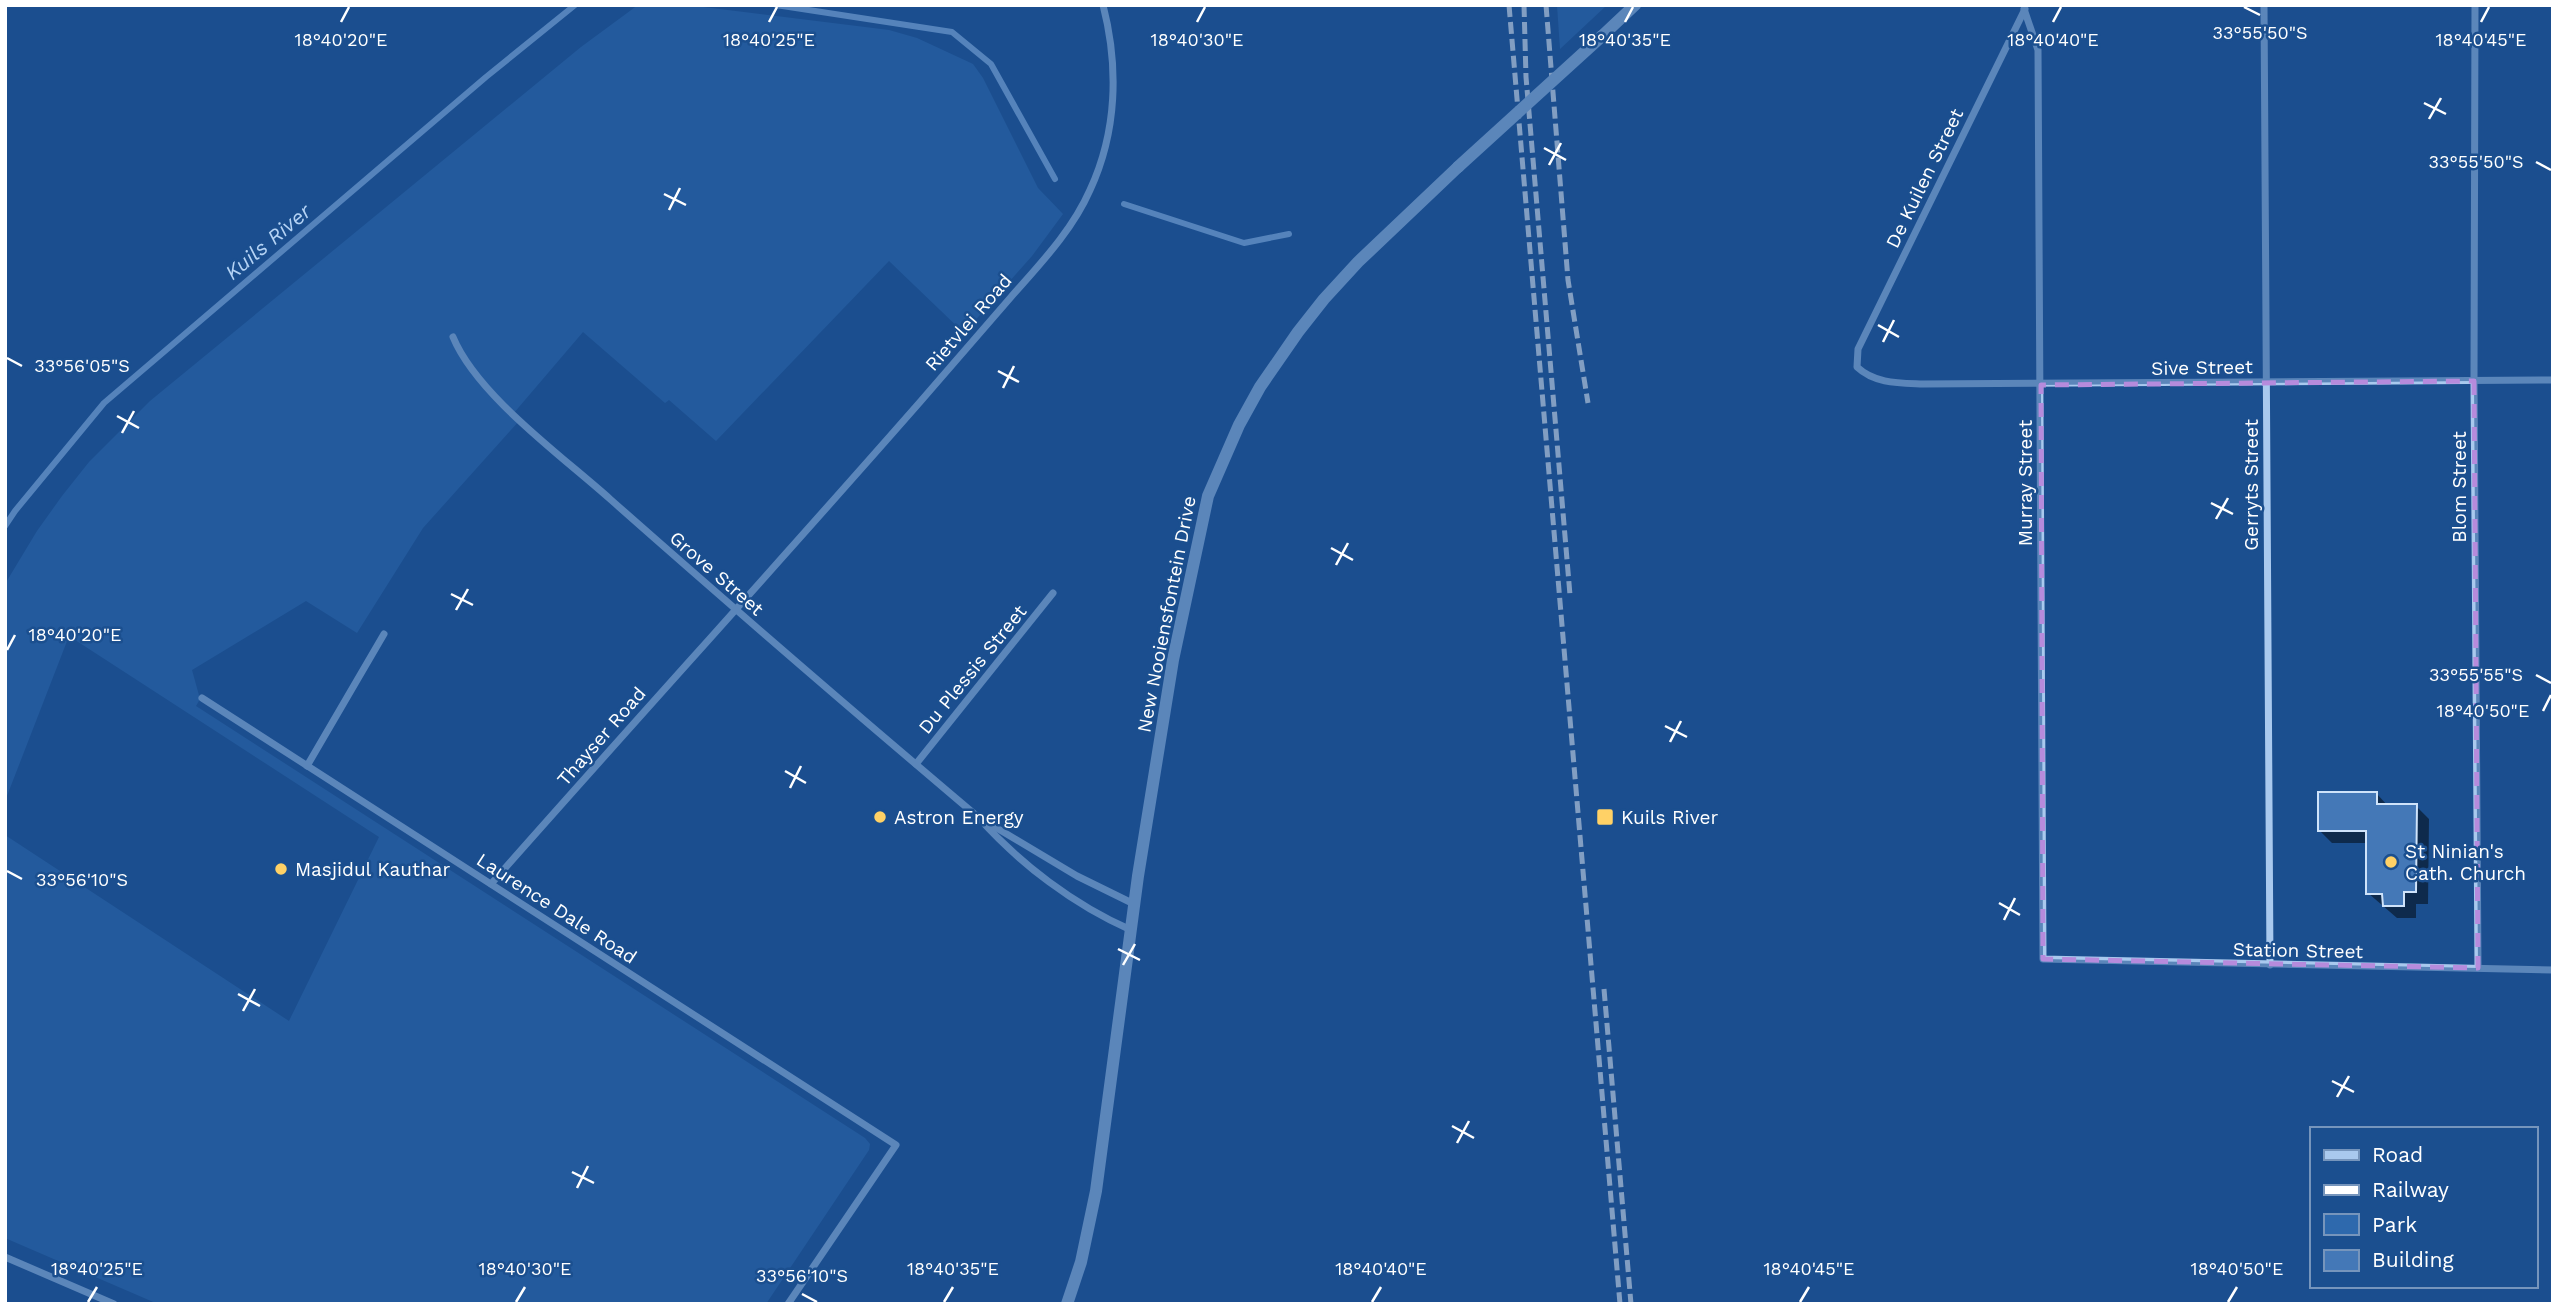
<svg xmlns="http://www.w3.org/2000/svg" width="2558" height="1309" font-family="'Work Sans',sans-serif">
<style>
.green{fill:#2e69ad}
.shadow{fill:#0007}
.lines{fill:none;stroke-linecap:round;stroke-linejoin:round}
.stream{stroke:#9cc4f0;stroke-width:6}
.building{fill:#4478b7;stroke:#cfe3fa;stroke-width:2}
.minor{stroke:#a9c9ee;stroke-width:7}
.tertiary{stroke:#a9c9ee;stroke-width:12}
.rail{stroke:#fff;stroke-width:5;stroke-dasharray:12 5;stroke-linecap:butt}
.tertiary-bridge{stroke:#a9c9ee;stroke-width:12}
.marked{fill:none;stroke:#b68bdc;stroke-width:5;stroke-dasharray:14 9;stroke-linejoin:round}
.ticks{fill:none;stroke:#fff;stroke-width:2.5}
.poi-dot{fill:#ffd166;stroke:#1b4f8f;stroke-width:2.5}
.labels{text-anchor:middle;stroke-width:5;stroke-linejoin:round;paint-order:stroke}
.street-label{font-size:19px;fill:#fff;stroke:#1b4f8f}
.poi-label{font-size:19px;fill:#fff;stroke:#1b4f8f;text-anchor:start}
.water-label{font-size:21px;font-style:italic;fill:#b5d3f5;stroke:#1b4f8f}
.ticks-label{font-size:18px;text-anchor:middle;fill:#fff;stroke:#1b4f8f;stroke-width:5;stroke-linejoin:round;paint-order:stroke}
</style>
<rect width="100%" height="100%" fill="#1b4f8f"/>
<g class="green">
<polygon points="638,5 687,5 889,30 917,38 973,64 983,78 1038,188 1063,214 1032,256 964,333 889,261 716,441 669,400 665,403 583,332 513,414 519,421 423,528 357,633 306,601 192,670 200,699 196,706 865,1138 870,1144 869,1150 766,1304 158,1304 5,1238 5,835 289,1021 379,837 69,636 5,801 5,584 37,531 62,496 89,462 150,401 581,47"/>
<polygon points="1557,5 1607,5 1560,49"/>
</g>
<polygon class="shadow" points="2377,794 2388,806 2416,806 2429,819 2428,904 2416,904 2416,918 2397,918 2368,893 2368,843 2332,843 2319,830"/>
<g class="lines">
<g class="stream">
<polyline points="776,5 952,32 991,64 1055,179"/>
<polyline points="1124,204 1244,243 1289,234"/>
<polyline points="5,526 15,511 104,403 486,77 575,5"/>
</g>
</g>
<polygon class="building" points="2318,792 2377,792 2377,804 2417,804 2416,892 2404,892 2404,906 2383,906 2382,894 2366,894 2366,831 2318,831"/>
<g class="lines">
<g class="minor">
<polyline points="2264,5 2270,965"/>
<polyline points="2475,5 2474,381 2478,968"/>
<polyline points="2024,9 2038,50 2043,959 2553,970"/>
<path d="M2025,9L1858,349L1857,367C1875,384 1900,383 1923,384L2553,380"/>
<path d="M453,337C477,395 562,456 610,499C731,606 854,712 978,817C1020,864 1074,905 1131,930"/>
<polyline points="202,698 896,1145 788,1304"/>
<polyline points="916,764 1053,593"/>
<polyline points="307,766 384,634"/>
<polyline points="985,821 1077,876 1136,905"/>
<path d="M491,884C633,723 778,564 920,402C950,367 981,332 1011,297C1040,264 1072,231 1090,190C1117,132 1119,67 1103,5"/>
<polyline points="5,1257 114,1304"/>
</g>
<g class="tertiary">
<polyline points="1602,36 1635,5"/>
<polyline points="1067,1304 1081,1262 1096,1191 1138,876 1173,660 1208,496 1239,425 1260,387 1298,332 1324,299 1358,262 1458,167"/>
</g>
<g class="rail">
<polyline points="1509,5 1620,1304"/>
<polyline points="1524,5 1526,77 1570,595"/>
<polyline points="1546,5 1568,280 1588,403"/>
<polyline points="1604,989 1631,1304"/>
</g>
<polyline class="tertiary-bridge" points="1458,167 1602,36"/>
</g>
<path d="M0 0H2558V1309H0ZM2474,381L2478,968L2043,959L2041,385Z" fill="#1b4f8f" fill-opacity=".55" fill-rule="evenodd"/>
<path class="marked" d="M2474,381L2478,968L2043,959L2041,385Z"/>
<path class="ticks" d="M2244,7L2260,15M341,22L349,7M769,22L777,7M1197,22L1205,7M1625,22L1633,7M2053,22L2061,7M2481,22L2489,7M2424,103L2446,114M2429,119L2441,98M1544,148L1566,160M2536,162L2551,170M1549,165L1561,143M664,194L686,205M669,210L680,188M1878,325L1899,337M1883,342L1894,320M7,358L22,366M998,371L1019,382M1003,388L1014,366M117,416L139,428M122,433L134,411M2211,503L2233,514M2216,519L2228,498M1331,548L1353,560M1336,565L1348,543M451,594L473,605M456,610L468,589M7,650L15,635M2536,675L2551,683M2543,711L2551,695M1665,726L1687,737M1670,742L1681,721M785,771L806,783M790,788L801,766M7,871L22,879M1999,903L2020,915M2004,920L2015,898M1118,949L1140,960M1123,965L1135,944M238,994L260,1006M243,1011L255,989M2332,1081L2354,1092M2337,1097L2349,1076M1452,1126L1474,1138M1457,1143L1469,1121M572,1172L594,1183M577,1188L588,1166M802,1294L817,1302M88,1302L97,1287M516,1302L525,1287M944,1302L953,1287M1372,1302L1381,1287M1800,1302L1809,1287M2228,1302L2237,1287"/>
<g class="poi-dot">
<circle cx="880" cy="817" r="7"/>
<rect x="1596" y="808" width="18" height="18" rx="3.5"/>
<circle cx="2391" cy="862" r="7"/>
<circle cx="281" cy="869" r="7"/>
</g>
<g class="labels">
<g class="street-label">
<text transform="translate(1924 178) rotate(-64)" y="7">De Kuilen Street</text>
<text transform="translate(968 322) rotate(-49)" y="7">Rietvlei Road</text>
<text transform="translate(2202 367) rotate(-1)" y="7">Sive Street</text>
<text transform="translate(2025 483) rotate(-90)" y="7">Murray Street</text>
<text transform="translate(2251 485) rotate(-90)" y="7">Gerryts Street</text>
<text transform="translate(2459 487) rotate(-90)" y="7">Blom Street</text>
<text transform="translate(717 573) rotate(41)" y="7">Grove Street</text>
<text transform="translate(1166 614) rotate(-79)" y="7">New Nooiensfontein Drive</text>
<text transform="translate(972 669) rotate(-51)" y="7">Du Plessis Street</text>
<text transform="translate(601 736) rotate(-49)" y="7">Thayser Road</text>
<text transform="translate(557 908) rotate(33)" y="7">Laurence Dale Road</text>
<text transform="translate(2298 950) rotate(1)" y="7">Station Street</text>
</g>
<g class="poi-label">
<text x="894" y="824">Astron Energy</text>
<text x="1621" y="824">Kuils River</text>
<text x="2405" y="858">St Ninian's<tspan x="2405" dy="22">Cath. Church</tspan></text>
<text x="295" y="876">Masjidul Kauthar</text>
</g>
<g class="water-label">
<text transform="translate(268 242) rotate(-40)" y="7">Kuils River</text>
</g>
</g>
<g class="ticks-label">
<text x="2260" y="39">33°55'50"S</text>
<text x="341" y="46">18°40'20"E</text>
<text x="769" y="46">18°40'25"E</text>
<text x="1197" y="46">18°40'30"E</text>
<text x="1625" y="46">18°40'35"E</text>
<text x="2053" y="46">18°40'40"E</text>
<text x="2481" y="46">18°40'45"E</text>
<text x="2476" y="168">33°55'50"S</text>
<text x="82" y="372">33°56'05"S</text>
<text x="75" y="641">18°40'20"E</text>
<text x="2476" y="681">33°55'55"S</text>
<text x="2483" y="717">18°40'50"E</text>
<text x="82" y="886">33°56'10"S</text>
<text x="97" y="1275">18°40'25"E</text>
<text x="525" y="1275">18°40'30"E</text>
<text x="953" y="1275">18°40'35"E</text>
<text x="1381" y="1275">18°40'40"E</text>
<text x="1809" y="1275">18°40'45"E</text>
<text x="2237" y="1275">18°40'50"E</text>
<text x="802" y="1282">33°56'10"S</text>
</g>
<rect width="2558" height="1309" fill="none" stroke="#ffffff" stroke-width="14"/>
<rect x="2310" y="1127" width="228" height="161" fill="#1b4f8f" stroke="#7695bc" stroke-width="2"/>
<rect x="2324" y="1150" width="35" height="10" fill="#a9c9ee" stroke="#7695bc" stroke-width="2"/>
<text x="2372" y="1162" font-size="21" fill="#ffffff">Road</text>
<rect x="2324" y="1185" width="35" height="10" fill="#ffffff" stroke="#7695bc" stroke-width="2"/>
<text x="2372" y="1197" font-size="21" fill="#ffffff">Railway</text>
<rect x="2324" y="1214" width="35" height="21" fill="#2e69ad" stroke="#7695bc" stroke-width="2"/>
<text x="2372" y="1232" font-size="21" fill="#ffffff">Park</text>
<rect x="2324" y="1250" width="35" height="21" fill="#4478b7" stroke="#7695bc" stroke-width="2"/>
<text x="2372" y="1267" font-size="21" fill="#ffffff">Building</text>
</svg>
